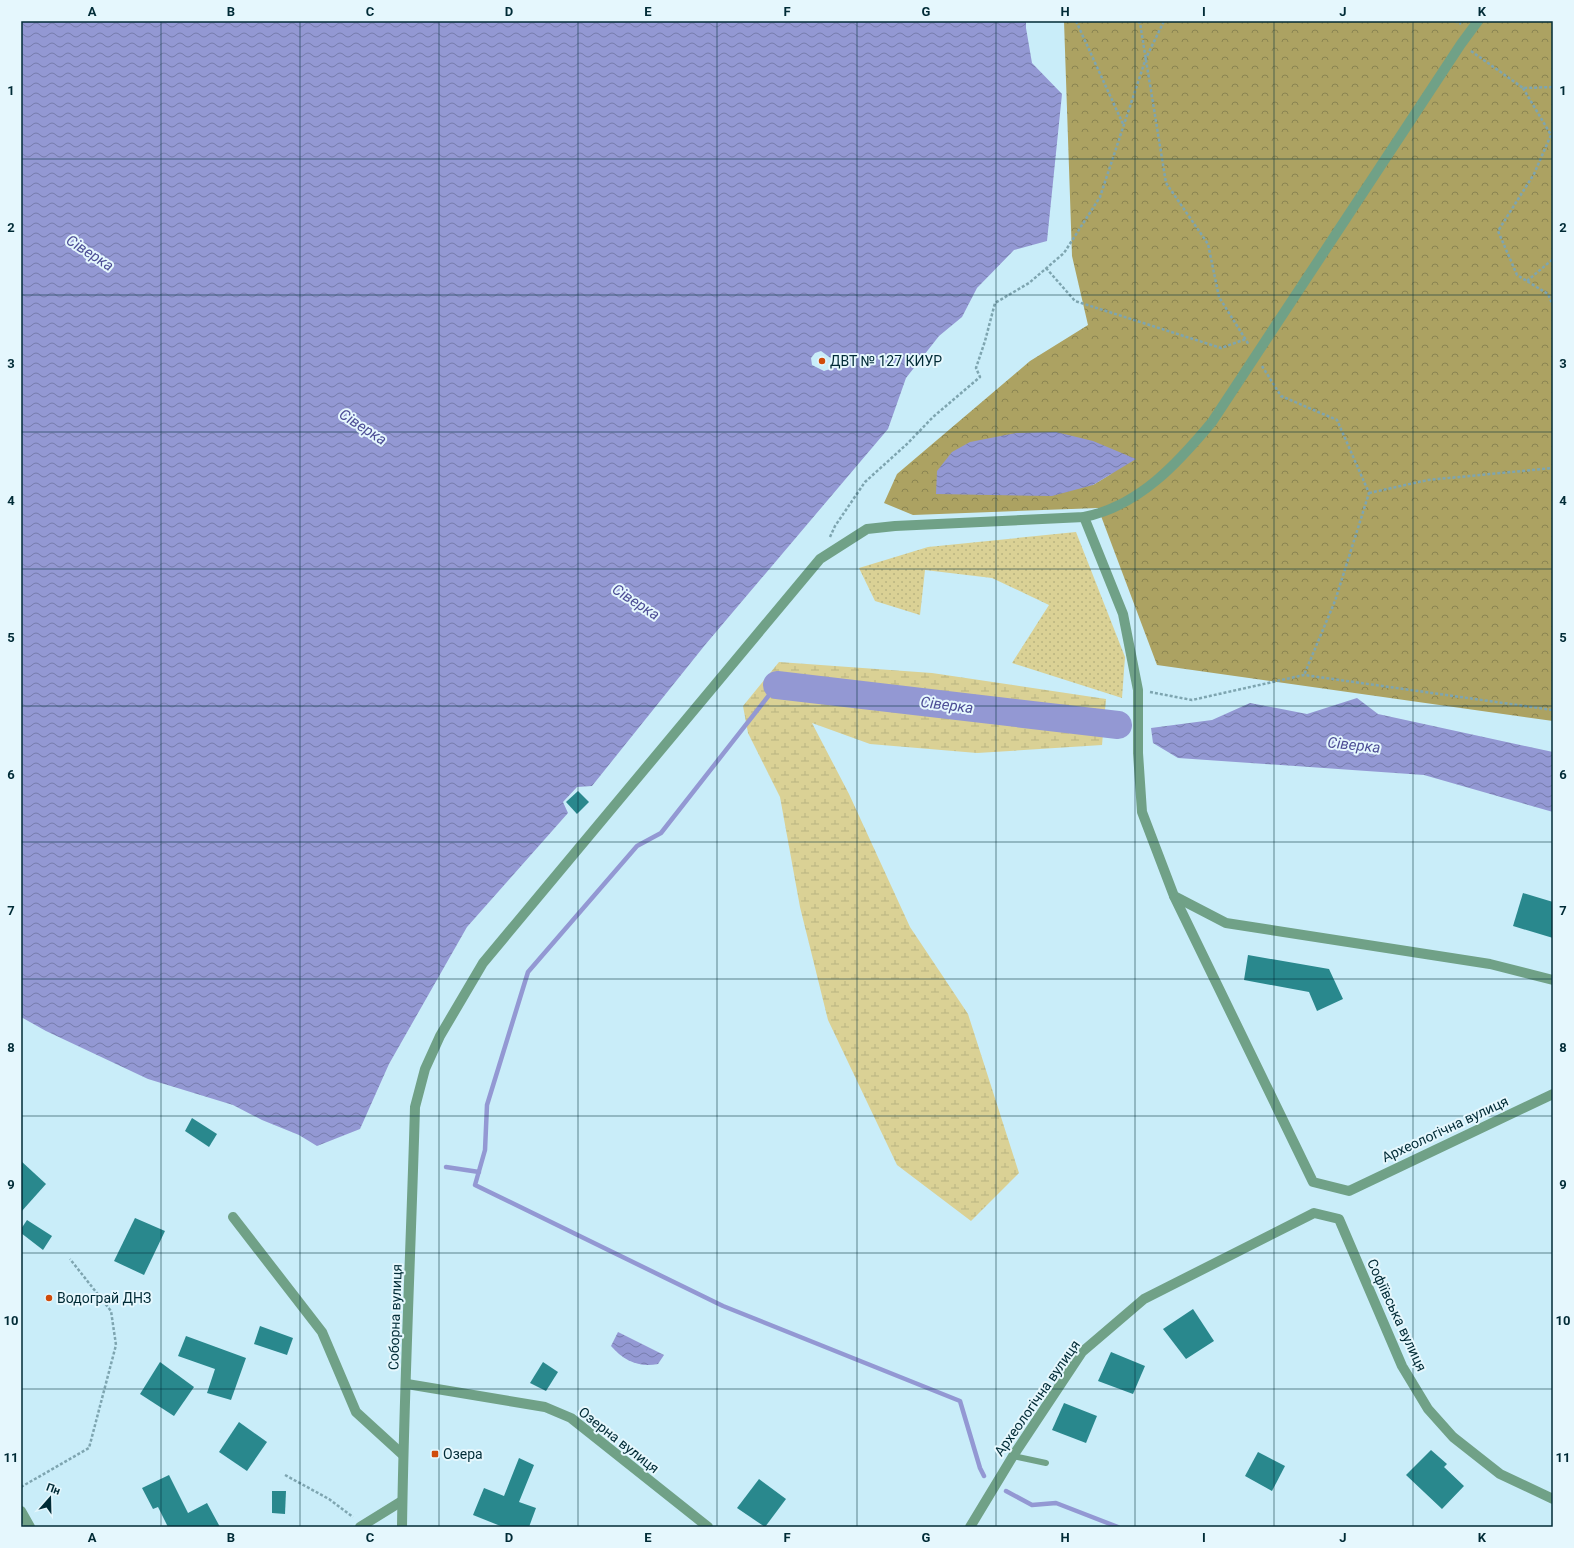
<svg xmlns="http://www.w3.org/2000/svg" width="1574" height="1548" font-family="Roboto,sans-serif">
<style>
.grass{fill:url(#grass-dots)}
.forest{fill:url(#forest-crowns);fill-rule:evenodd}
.wetland{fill:url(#wetland-marsh)}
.water{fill:url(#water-waves);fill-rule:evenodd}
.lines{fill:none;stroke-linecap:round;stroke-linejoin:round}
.stream{stroke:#9398d3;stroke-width:4.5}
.river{stroke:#9398d3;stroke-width:28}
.building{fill:#29888d}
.path{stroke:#7ea5b0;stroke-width:2.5;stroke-dasharray:3 2;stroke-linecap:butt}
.service{stroke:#70a187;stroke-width:6}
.minor{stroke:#70a187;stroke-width:10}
.tertiary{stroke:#70a187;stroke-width:10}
.grid{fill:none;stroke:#002b36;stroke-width:1;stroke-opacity:0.55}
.poi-dot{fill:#d04b0a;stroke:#e5f7fd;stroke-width:1.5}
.labels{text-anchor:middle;stroke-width:4;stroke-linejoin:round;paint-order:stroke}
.poi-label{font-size:14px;fill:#002b36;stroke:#e5f7fd;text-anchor:start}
.street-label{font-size:14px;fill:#002b36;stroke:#e5f7fd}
.water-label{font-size:15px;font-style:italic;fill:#4c4d95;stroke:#e5f7fd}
.neatline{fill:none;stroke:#002b36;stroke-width:1.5}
.grid-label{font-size:13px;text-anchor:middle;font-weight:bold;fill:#002b36}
</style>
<defs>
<pattern id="grass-dots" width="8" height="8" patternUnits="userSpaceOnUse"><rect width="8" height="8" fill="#dad195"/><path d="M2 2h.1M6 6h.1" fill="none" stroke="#b9b481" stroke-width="1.8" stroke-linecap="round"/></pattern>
<pattern id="forest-crowns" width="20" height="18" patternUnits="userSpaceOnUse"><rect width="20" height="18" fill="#aca262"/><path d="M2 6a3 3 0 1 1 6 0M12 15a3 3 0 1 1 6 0" fill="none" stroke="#8a8452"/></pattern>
<pattern id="wetland-marsh" width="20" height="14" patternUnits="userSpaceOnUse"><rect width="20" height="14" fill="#dad195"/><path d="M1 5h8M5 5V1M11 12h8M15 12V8" fill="none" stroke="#b9b481"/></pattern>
<pattern id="water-waves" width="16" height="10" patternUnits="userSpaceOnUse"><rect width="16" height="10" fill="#9398d3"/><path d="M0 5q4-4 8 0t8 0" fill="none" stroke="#767cac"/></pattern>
</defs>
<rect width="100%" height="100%" fill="#c9edf9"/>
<polygon class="grass" points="1076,532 1125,657 1122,698 1012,663 1049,605 992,578 925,570 920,615 875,601 859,568 928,547"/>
<path class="forest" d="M1064,21H1553V721L1157,665L1098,508L913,515L884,503L897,474L1030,361L1088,325L1072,256ZM952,452L1111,474L1093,485Z"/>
<polygon class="wetland" points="779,662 932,673 1106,699 1102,745 977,753 870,744 812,723 849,794 910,927 968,1014 1019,1173 971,1221 897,1165 828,1020 800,907 780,797 748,733 743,706"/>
<g class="water">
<path d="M21,21H1026V28L1032,63L1062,94L1047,241L1014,250L977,288L962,317L939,336L906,378L888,429L705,645L592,786L577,787L563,802L568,813L467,927L389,1064L360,1129L317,1146L299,1135L262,1120L233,1105L148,1079L46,1031L21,1017ZM821,351L832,359L833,364L830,369L824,371L812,365L811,358L815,353Z"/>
<polygon points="1056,432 1093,441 1136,459 1093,485 1052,496 936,494 937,471 952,452 970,442 1016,433"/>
<polygon points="1357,698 1378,714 1553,752 1553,812 1424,775 1178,758 1153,743 1151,728 1212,720 1250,703 1307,714"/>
<path d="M618,1332L664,1355L658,1364C640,1368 624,1361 611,1346Z"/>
</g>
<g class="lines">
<g class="stream">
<polyline points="777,685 661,833 637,846 528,972 487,1105 485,1150 475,1185 723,1306 960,1401 980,1468 984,1476"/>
<polyline points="446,1167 479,1172"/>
<polyline points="1006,1491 1032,1505 1056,1503 1118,1527"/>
</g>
<polyline class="river" points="777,685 1118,725"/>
</g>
<g class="building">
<polygon points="578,791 589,802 577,814 566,802"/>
<polygon points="1523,893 1553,902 1553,938 1513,926"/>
<polygon points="1248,955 1329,969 1343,999 1317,1011 1309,992 1244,980"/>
<polygon points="192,1118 217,1134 209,1147 185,1131"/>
<polygon points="21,1161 46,1184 21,1212"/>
<polygon points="135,1218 165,1231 144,1275 114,1261"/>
<polygon points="27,1220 52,1236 43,1250 21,1233 21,1229"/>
<polygon points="1193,1309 1214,1341 1186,1359 1163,1329"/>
<polygon points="260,1326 293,1338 287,1355 254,1344"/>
<polygon points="186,1336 246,1358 231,1400 207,1393 215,1369 178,1356"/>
<polygon points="1111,1352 1145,1366 1133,1394 1098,1381"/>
<polygon points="160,1362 194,1387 174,1416 140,1394"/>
<polygon points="543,1362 558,1372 546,1391 530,1383"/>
<polygon points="1064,1403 1097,1416 1086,1443 1052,1430"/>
<polygon points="239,1422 267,1442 247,1471 219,1452"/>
<polygon points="1431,1450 1447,1464 1444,1467 1464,1486 1442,1509 1406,1475"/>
<polygon points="1258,1452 1285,1466 1272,1491 1245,1476"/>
<polygon points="519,1458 534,1465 519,1502 536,1508 529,1527 503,1527 473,1515 484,1488 504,1496"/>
<polygon points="169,1475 188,1513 207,1503 220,1527 168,1527 158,1507 153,1509 142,1488"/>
<polygon points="759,1479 786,1499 765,1527 737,1508"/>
<polygon points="272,1491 286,1491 285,1514 272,1513"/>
</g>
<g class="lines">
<g class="path">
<polyline points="1076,21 1123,124"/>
<polyline points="1138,21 1140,23 1166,183 1208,244 1219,297 1249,345"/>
<polyline points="1455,21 1461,24"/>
<polyline points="1471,51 1523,88 1553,87"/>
<polyline points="1523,88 1551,135 1534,174 1498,231 1517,275 1548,294 1553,306"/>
<polyline points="1046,268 1075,301 1221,348 1246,339"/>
<polyline points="1527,281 1553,259"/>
<polyline points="1262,366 1281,396 1337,420 1369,493 1335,601 1304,675"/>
<polyline points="1369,493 1428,480 1553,468"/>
<polyline points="830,537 835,526 865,482 907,444 933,417 980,377 976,368 985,341 995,303 1029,283 1064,253 1100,197 1146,58 1164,21"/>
<polyline points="1150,692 1192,700 1304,675 1553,710"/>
<polyline points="285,1475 329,1499 353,1517"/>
<polyline points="21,1487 89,1448 116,1345 111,1311 70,1259"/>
</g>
<polyline class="service" points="1013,1456 1046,1463"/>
<g class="minor">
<polyline points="1084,517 1123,614 1138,690 1138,753 1142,812 1174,896 1226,923 1490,964 1553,980"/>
<polyline points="1174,896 1313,1182 1349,1191 1553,1094"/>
<polyline points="233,1217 322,1332 356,1412 402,1454"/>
<polyline points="407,1384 545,1407 571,1418 708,1527"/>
<polyline points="360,1527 402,1501"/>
<polyline points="970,1527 1013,1456 1082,1352 1144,1299 1314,1213 1339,1219 1402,1366 1428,1409 1453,1437 1500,1474 1553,1499"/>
</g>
<g class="tertiary">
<polyline points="21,1511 30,1527"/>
<path d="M402,1527C404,1387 411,1247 415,1107L425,1069L440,1036L483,963L820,559L867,529L895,526L1084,517C1139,506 1178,463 1212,422L1461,44L1478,21"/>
</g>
</g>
<path class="grid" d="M161,21V1527M300,21V1527M439,21V1527M578,21V1527M717,21V1527M857,21V1527M996,21V1527M1135,21V1527M1274,21V1527M1413,21V1527M21,159H1553M21,295H1553M21,432H1553M21,569H1553M21,706H1553M21,842H1553M21,979H1553M21,1116H1553M21,1253H1553M21,1389H1553"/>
<g class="poi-dot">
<circle cx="822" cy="361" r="4"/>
<circle cx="49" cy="1298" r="4"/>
<rect x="431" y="1450" width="8" height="8" rx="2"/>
</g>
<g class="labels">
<g class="poi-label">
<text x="830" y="366">ДВТ № 127 КИУР</text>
<text x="57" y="1303">Водограй ДНЗ</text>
<text x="443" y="1459">Озера</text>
</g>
<g class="street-label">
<text transform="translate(1445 1129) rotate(-25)" y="5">Археологічна вулиця</text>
<text transform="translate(1397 1315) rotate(65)" y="5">Софіївська вулиця</text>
<text transform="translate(395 1317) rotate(-88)" y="5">Соборна вулиця</text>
<text transform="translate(1037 1398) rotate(-55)" y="5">Археологічна вулиця</text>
<text transform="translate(619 1440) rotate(38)" y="5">Озерна вулиця</text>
</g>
<g class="water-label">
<text transform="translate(90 253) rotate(33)" y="5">Сіверка</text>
<text transform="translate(363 427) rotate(33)" y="5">Сіверка</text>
<text transform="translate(636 602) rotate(33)" y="5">Сіверка</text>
<text transform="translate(947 705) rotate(7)" y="5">Сіверка</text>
<text transform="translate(1354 745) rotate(6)" y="5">Сіверка</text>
</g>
</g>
<rect width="1574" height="1548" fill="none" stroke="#e5f7fd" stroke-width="44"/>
<g transform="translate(50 1498) rotate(20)" stroke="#e5f7fd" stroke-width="3" paint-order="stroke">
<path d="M0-3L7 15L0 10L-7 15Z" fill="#002b36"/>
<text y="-6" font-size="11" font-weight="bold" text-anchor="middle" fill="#002b36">Пн</text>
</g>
<rect x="22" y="22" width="1530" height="1504" class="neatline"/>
<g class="grid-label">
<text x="92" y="16">A</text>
<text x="231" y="16">B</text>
<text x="370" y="16">C</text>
<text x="509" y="16">D</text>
<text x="648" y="16">E</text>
<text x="787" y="16">F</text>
<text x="926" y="16">G</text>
<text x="1065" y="16">H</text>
<text x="1204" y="16">I</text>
<text x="1343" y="16">J</text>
<text x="1482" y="16">K</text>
<text x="11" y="95">1</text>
<text x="1563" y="95">1</text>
<text x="11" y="232">2</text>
<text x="1563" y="232">2</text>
<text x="11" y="368">3</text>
<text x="1563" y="368">3</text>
<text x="11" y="505">4</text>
<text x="1563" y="505">4</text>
<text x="11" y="642">5</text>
<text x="1563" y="642">5</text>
<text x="11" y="779">6</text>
<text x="1563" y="779">6</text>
<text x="11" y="915">7</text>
<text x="1563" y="915">7</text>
<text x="11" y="1052">8</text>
<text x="1563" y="1052">8</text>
<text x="11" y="1189">9</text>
<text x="1563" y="1189">9</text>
<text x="11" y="1325">10</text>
<text x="1563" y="1325">10</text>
<text x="11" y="1462">11</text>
<text x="1563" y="1462">11</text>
<text x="92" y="1542">A</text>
<text x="231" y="1542">B</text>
<text x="370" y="1542">C</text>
<text x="509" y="1542">D</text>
<text x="648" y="1542">E</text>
<text x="787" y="1542">F</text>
<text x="926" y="1542">G</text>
<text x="1065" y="1542">H</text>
<text x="1204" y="1542">I</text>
<text x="1343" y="1542">J</text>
<text x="1482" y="1542">K</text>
</g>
</svg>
